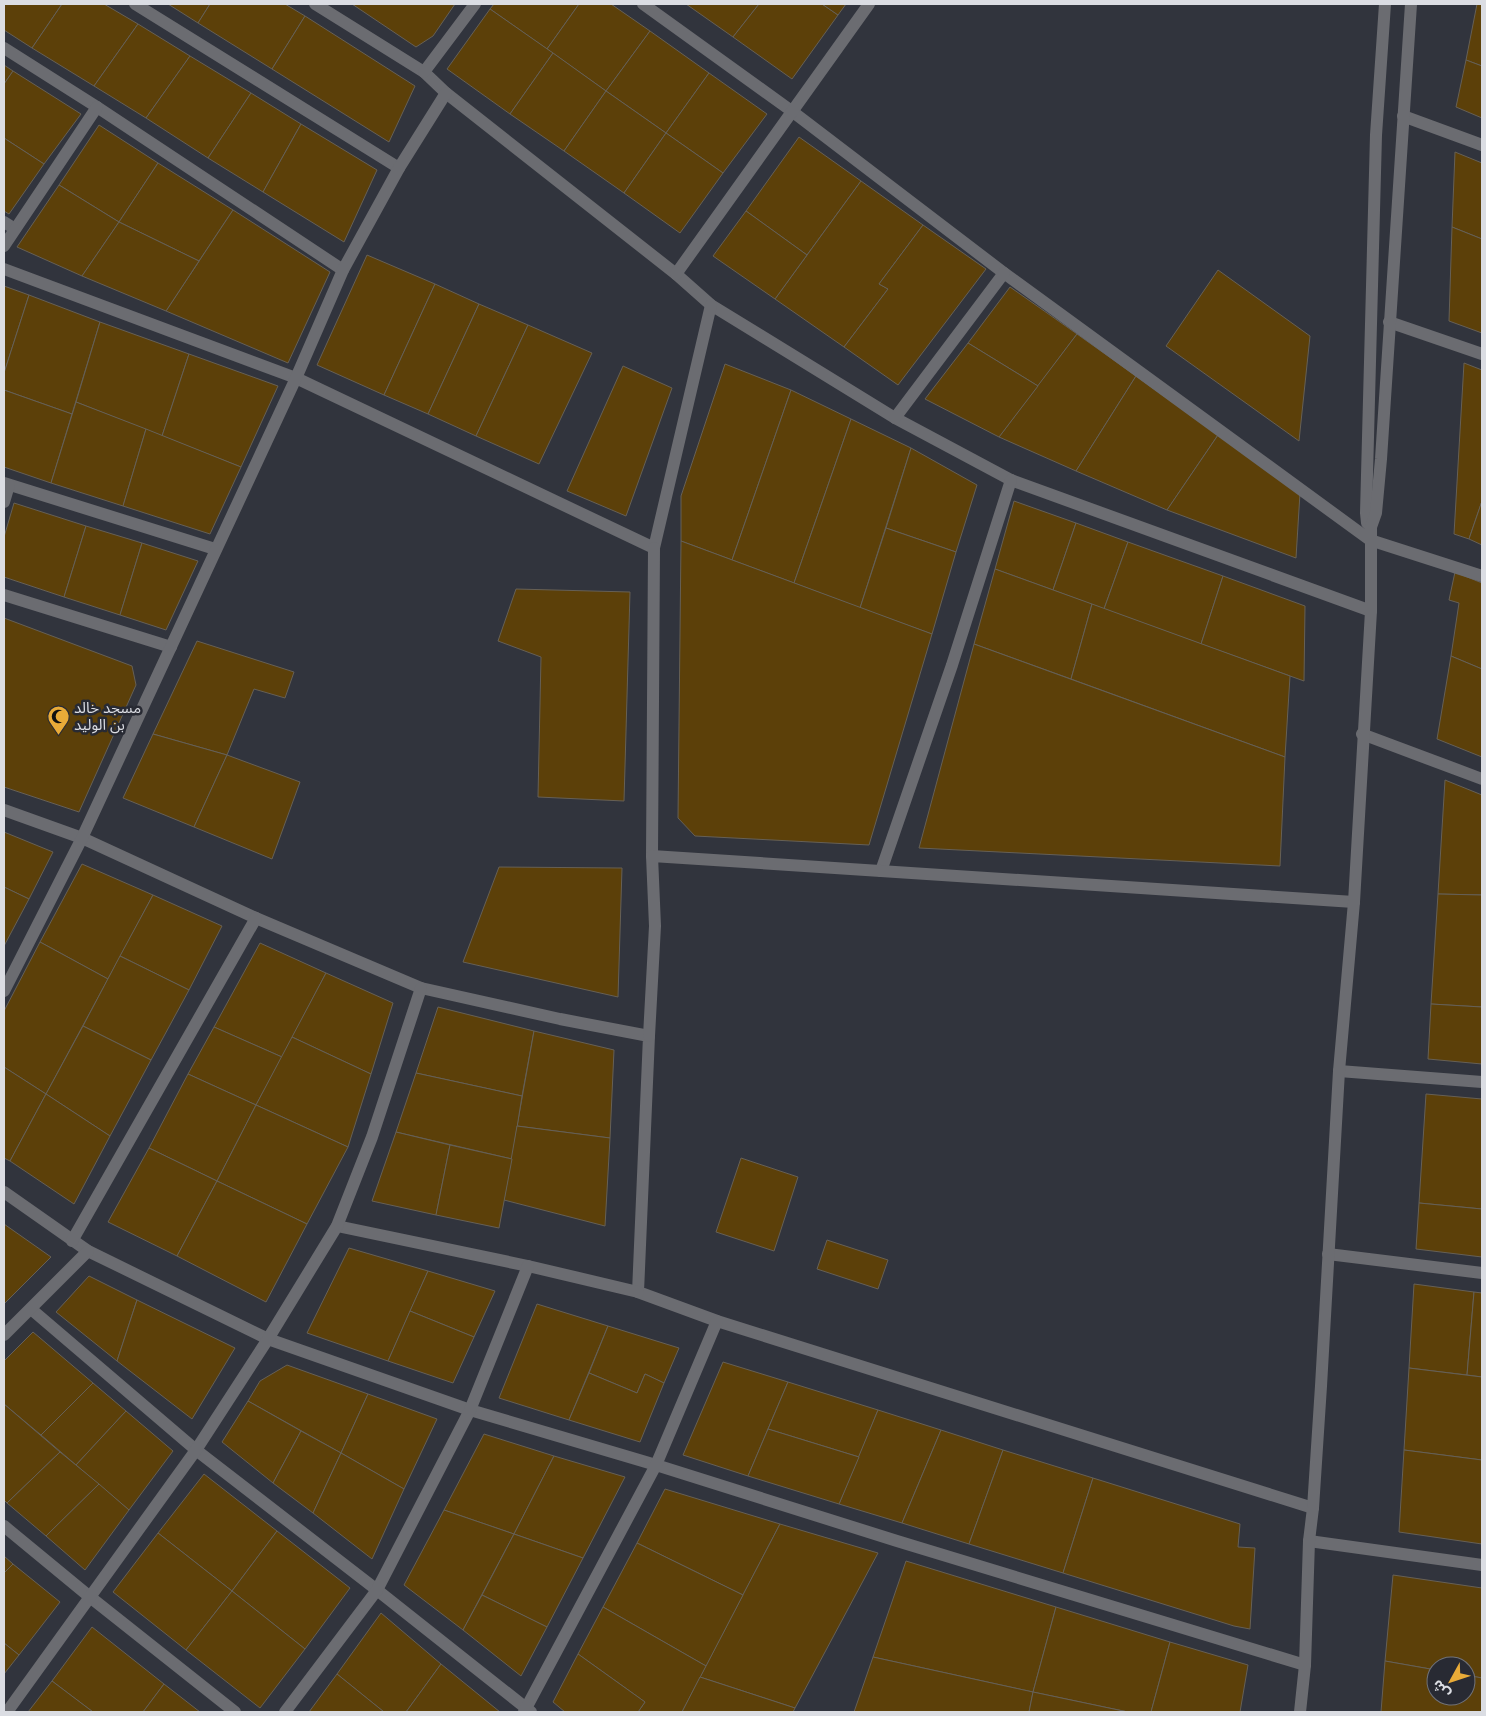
<svg xmlns="http://www.w3.org/2000/svg" width="1486" height="1716" font-family="'Nunito Sans','Noto Sans Arabic',sans-serif">
<style>
.building{fill:#5c4009;stroke:#666056}
.lines{fill:none;stroke-linecap:round;stroke-linejoin:round}
.minor{stroke:#6b6c71;stroke-width:12}
.tertiary{stroke:#6b6c71;stroke-width:12}
.labels{text-anchor:middle;stroke-width:5;stroke-linejoin:round;paint-order:stroke}
.poi-label{font-size:15px;fill:#dbdde3;stroke:#282a33;text-anchor:start}
</style>
<rect width="100%" height="100%" fill="#31343d"/>
<g class="building">
<polygon points="4,4 62,4 32,48 4,30"/>
<polygon points="62,4 104,4 138,24 94,86 32,48"/>
<polygon points="168,4 210,4 198,23"/>
<polygon points="210,4 285,4 305,16 272,69 198,23"/>
<polygon points="352,4 455,4 433,36 416,47"/>
<polygon points="494,4 579,4 547,49 490,9"/>
<polygon points="579,4 611,4 650,31 606,91 547,49"/>
<polygon points="686,4 759,4 733,37"/>
<polygon points="759,4 822,4 838,15 792,79 733,37"/>
<polygon points="822,4 846,4 838,15"/>
<polygon points="1477,4 1482,4 1482,66 1466,60"/>
<polygon points="490,9 553,53 510,114 447,69"/>
<polygon points="305,16 415,86 389,142 272,69"/>
<polygon points="138,24 190,56 146,118 94,86"/>
<polygon points="650,31 709,73 666,133 606,91"/>
<polygon points="553,53 606,91 564,151 510,114"/>
<polygon points="190,56 251,93 208,158 146,118"/>
<polygon points="1466,60 1482,66 1482,118 1456,107"/>
<polygon points="4,65 13,71 4,84"/>
<polygon points="13,71 81,114 44,164 4,138 4,84"/>
<polygon points="709,73 767,114 723,173 666,133"/>
<polygon points="606,91 666,133 624,193 564,151"/>
<polygon points="251,93 301,124 263,192 208,158"/>
<polygon points="301,124 377,170 344,242 263,192"/>
<polygon points="99,125 158,163 119,222 59,185"/>
<polygon points="666,133 723,173 680,233 624,193"/>
<polygon points="799,137 861,181 807,255 746,211"/>
<polygon points="4,138 44,164 9,214 4,211"/>
<polygon points="1455,152 1482,163 1482,239 1452,227"/>
<polygon points="158,163 233,210 199,261 119,222"/>
<polygon points="861,181 923,225 879,284 888,289 844,347 775,299"/>
<polygon points="59,185 119,222 82,276 17,247"/>
<polygon points="233,210 330,272 288,363 166,311"/>
<polygon points="746,211 807,255 775,299 713,256"/>
<polygon points="119,222 199,261 166,311 82,276"/>
<polygon points="923,225 986,269 898,385 844,347 888,289 879,284"/>
<polygon points="1452,227 1482,239 1482,333 1449,321"/>
<polygon points="367,255 435,284 384,395 317,365"/>
<polygon points="1218,270 1310,336 1299,441 1166,346"/>
<polygon points="435,284 479,304 428,414 384,395"/>
<polygon points="4,286 29,295 4,373"/>
<polygon points="1010,287 1077,334 1038,386 968,343"/>
<polygon points="29,295 100,322 72,414 4,390 4,373"/>
<polygon points="479,304 528,325 476,436 428,414"/>
<polygon points="100,322 189,354 162,436 76,402"/>
<polygon points="528,325 592,353 539,464 476,436"/>
<polygon points="1077,334 1136,376 1076,471 999,437"/>
<polygon points="968,343 1038,386 999,437 925,399"/>
<polygon points="189,354 278,386 241,467 162,436"/>
<polygon points="1464,363 1482,370 1482,501 1469,539 1454,534"/>
<polygon points="725,364 791,390 732,560 681,541 681,496"/>
<polygon points="623,366 672,388 626,516 567,491"/>
<polygon points="1136,376 1218,435 1167,510 1076,471"/>
<polygon points="4,390 72,414 51,483 4,467"/>
<polygon points="791,390 851,419 794,583 732,560"/>
<polygon points="76,402 146,429 123,506 51,483"/>
<polygon points="851,419 911,448 860,608 794,583"/>
<polygon points="146,429 241,467 210,534 123,506"/>
<polygon points="1218,435 1300,493 1296,558 1167,510"/>
<polygon points="911,448 977,485 956,552 886,528"/>
<polygon points="1014,501 1076,523 1053,590 995,569"/>
<polygon points="1482,501 1482,545 1469,539"/>
<polygon points="14,503 86,526 64,597 4,577 4,537"/>
<polygon points="1076,523 1128,542 1104,609 1053,590"/>
<polygon points="86,526 142,543 120,615 64,597"/>
<polygon points="886,528 956,552 932,634 860,608"/>
<polygon points="681,541 932,634 869,845 695,836 678,818"/>
<polygon points="1128,542 1223,576 1201,644 1104,609"/>
<polygon points="142,543 198,561 166,630 120,615"/>
<polygon points="995,569 1092,604 1071,679 974,644"/>
<polygon points="1455,572 1482,583 1482,669 1451,656 1459,603 1449,600"/>
<polygon points="1223,576 1305,606 1304,681 1201,644"/>
<polygon points="516,589 630,592 624,801 538,797 541,657 498,641"/>
<polygon points="1092,604 1290,676 1285,757 1071,679"/>
<polygon points="4,618 132,666 136,685 79,812 4,787"/>
<polygon points="197,641 294,672 285,698 254,689 227,755 153,734"/>
<polygon points="974,644 1285,757 1280,866 919,848"/>
<polygon points="1451,656 1482,669 1482,757 1437,739"/>
<polygon points="153,734 227,755 194,827 123,798"/>
<polygon points="227,755 300,782 272,859 194,827"/>
<polygon points="1445,780 1482,795 1482,895 1438,894"/>
<polygon points="4,832 53,852 29,899 4,887"/>
<polygon points="82,864 153,895 108,979 40,942"/>
<polygon points="499,867 622,868 618,997 463,962"/>
<polygon points="4,887 29,899 4,946"/>
<polygon points="1438,894 1482,895 1482,1007 1431,1004"/>
<polygon points="153,895 222,926 189,990 120,956"/>
<polygon points="40,942 108,979 46,1094 4,1067 4,1011"/>
<polygon points="260,943 326,973 282,1057 214,1027"/>
<polygon points="120,956 189,990 151,1060 83,1026"/>
<polygon points="326,973 393,1003 371,1074 292,1037"/>
<polygon points="1431,1004 1482,1007 1482,1064 1428,1059"/>
<polygon points="438,1007 534,1031 522,1096 416,1073"/>
<polygon points="83,1026 151,1060 110,1136 46,1094"/>
<polygon points="214,1027 282,1057 256,1105 188,1074"/>
<polygon points="534,1031 614,1050 610,1138 517,1126"/>
<polygon points="292,1037 371,1074 348,1147 256,1105"/>
<polygon points="4,1067 46,1094 10,1161 4,1158"/>
<polygon points="416,1073 522,1096 512,1159 396,1132"/>
<polygon points="188,1074 256,1105 217,1181 149,1148"/>
<polygon points="46,1094 110,1136 74,1204 10,1161"/>
<polygon points="1426,1094 1482,1099 1482,1209 1419,1203"/>
<polygon points="256,1105 348,1147 307,1224 217,1181"/>
<polygon points="517,1126 610,1138 605,1226 504,1200"/>
<polygon points="396,1132 450,1145 436,1215 372,1201"/>
<polygon points="450,1145 512,1159 499,1228 436,1215"/>
<polygon points="149,1148 217,1181 177,1256 108,1222"/>
<polygon points="741,1158 798,1177 774,1251 716,1232"/>
<polygon points="217,1181 307,1224 266,1302 177,1256"/>
<polygon points="1419,1203 1482,1209 1482,1257 1416,1249"/>
<polygon points="4,1224 51,1257 4,1304"/>
<polygon points="827,1240 888,1260 878,1289 817,1269"/>
<polygon points="349,1248 428,1271 388,1361 307,1333"/>
<polygon points="428,1271 495,1291 474,1337 410,1311"/>
<polygon points="89,1276 137,1300 117,1361 56,1312"/>
<polygon points="1414,1284 1474,1292 1467,1375 1409,1368"/>
<polygon points="1474,1292 1482,1293 1482,1377 1467,1375"/>
<polygon points="137,1300 235,1348 192,1419 117,1361"/>
<polygon points="537,1304 608,1326 569,1420 499,1398"/>
<polygon points="410,1311 474,1337 453,1383 388,1361"/>
<polygon points="608,1326 679,1348 664,1383 645,1374 637,1393 589,1373"/>
<polygon points="33,1332 93,1383 41,1435 4,1404 4,1361"/>
<polygon points="723,1362 788,1382 748,1476 683,1455"/>
<polygon points="287,1365 368,1394 341,1453 248,1401 260,1381"/>
<polygon points="1409,1368 1482,1377 1482,1460 1404,1450"/>
<polygon points="589,1373 637,1393 645,1374 664,1383 640,1442 569,1420"/>
<polygon points="788,1382 878,1410 859,1457 768,1429"/>
<polygon points="93,1383 126,1411 76,1465 41,1435"/>
<polygon points="368,1394 437,1419 404,1489 341,1453"/>
<polygon points="248,1401 301,1431 273,1483 222,1442"/>
<polygon points="4,1404 60,1452 7,1503 4,1500"/>
<polygon points="878,1410 941,1430 902,1523 839,1504"/>
<polygon points="126,1411 173,1451 129,1510 76,1465"/>
<polygon points="768,1429 859,1457 839,1504 748,1476"/>
<polygon points="941,1430 1003,1450 969,1544 902,1523"/>
<polygon points="301,1431 341,1453 313,1513 273,1483"/>
<polygon points="484,1434 554,1456 514,1534 444,1510"/>
<polygon points="1003,1450 1093,1478 1063,1573 969,1544"/>
<polygon points="1404,1450 1482,1460 1482,1544 1399,1532"/>
<polygon points="60,1452 99,1484 46,1536 7,1503"/>
<polygon points="341,1453 404,1489 372,1559 313,1513"/>
<polygon points="554,1456 625,1477 583,1558 514,1534"/>
<polygon points="204,1474 277,1531 232,1591 158,1533"/>
<polygon points="1093,1478 1240,1524 1238,1547 1255,1548 1250,1629 1234,1626 1063,1573"/>
<polygon points="99,1484 129,1510 85,1570 46,1536"/>
<polygon points="665,1489 780,1524 743,1595 637,1543"/>
<polygon points="444,1510 514,1534 463,1630 404,1585"/>
<polygon points="780,1524 878,1553 795,1708 700,1677"/>
<polygon points="277,1531 350,1588 305,1649 232,1591"/>
<polygon points="158,1533 232,1591 186,1650 113,1592"/>
<polygon points="514,1534 583,1558 547,1627 482,1595"/>
<polygon points="637,1543 743,1595 706,1666 603,1607"/>
<polygon points="4,1556 13,1564 4,1573"/>
<polygon points="906,1561 1056,1607 1033,1692 873,1657"/>
<polygon points="13,1564 60,1602 19,1655 4,1643 4,1573"/>
<polygon points="1393,1575 1482,1588 1482,1678 1466,1675 1466,1666 1436,1666 1436,1670 1385,1661"/>
<polygon points="232,1591 305,1649 260,1708 186,1650"/>
<polygon points="482,1595 547,1627 521,1676 463,1630"/>
<polygon points="603,1607 706,1666 682,1712 638,1712 645,1702 578,1654"/>
<polygon points="1056,1607 1170,1642 1151,1712 1128,1712 1033,1692"/>
<polygon points="381,1613 441,1664 406,1712 384,1712 337,1674"/>
<polygon points="92,1627 164,1684 143,1712 93,1712 52,1681"/>
<polygon points="1170,1642 1248,1665 1240,1712 1151,1712"/>
<polygon points="4,1643 19,1655 4,1674"/>
<polygon points="578,1654 645,1702 638,1712 565,1712 553,1702"/>
<polygon points="873,1657 1033,1692 1029,1712 854,1712"/>
<polygon points="1385,1661 1436,1670 1436,1696 1466,1696 1466,1675 1482,1678 1482,1712 1381,1712"/>
<polygon points="441,1664 500,1712 406,1712"/>
<polygon points="337,1674 384,1712 309,1712"/>
<polygon points="700,1677 795,1708 793,1712 682,1712"/>
<polygon points="52,1681 93,1712 28,1712"/>
<polygon points="164,1684 200,1712 143,1712"/>
<polygon points="1033,1692 1128,1712 1029,1712"/>
</g>
<g class="lines">
<g class="minor">
<polyline points="135,4 399,168"/>
<polyline points="315,4 424,72 446,93 676,274 711,305 895,418 1011,480 1371,611"/>
<polyline points="643,4 793,112 1004,273 1370,540 1482,576"/>
<polyline points="4,48 97,107 343,270"/>
<polyline points="424,72 475,4"/>
<polyline points="1403,116 1482,145"/>
<polyline points="4,222 15,229"/>
<polyline points="4,246 97,107"/>
<polyline points="4,269 296,378 654,548 711,305"/>
<polyline points="676,274 869,4"/>
<polyline points="1389,322 1482,354"/>
<polyline points="895,418 1004,273"/>
<polyline points="4,483 215,549"/>
<polyline points="4,502 9,485"/>
<polyline points="4,595 171,647"/>
<polyline points="1362,734 1482,779"/>
<polyline points="4,810 82,838 256,918 421,988 560,1019 649,1036 638,1292 717,1321 1313,1508"/>
<polyline points="652,856 654,548"/>
<polyline points="881,871 952,665 1011,480"/>
<polyline points="4,991 82,838 296,378 343,270 399,168 446,93"/>
<polyline points="649,1036 655,926 652,856 1354,902"/>
<polyline points="1339,1071 1482,1082"/>
<polyline points="4,1192 88,1251 268,1339 470,1410 656,1465 897,1541 1305,1665"/>
<polyline points="337,1226 528,1266 638,1292"/>
<polyline points="72,1241 256,918"/>
<polyline points="1328,1254 1482,1273"/>
<polyline points="31,1309 196,1450 377,1590 531,1712"/>
<polyline points="4,1335 88,1251"/>
<polyline points="4,1526 90,1597 235,1712"/>
<polyline points="1309,1541 1482,1565"/>
<polyline points="7,1712 196,1450 268,1339 337,1226 372,1137 421,988"/>
<polyline points="285,1712 377,1590 470,1410 528,1266"/>
<polyline points="524,1712 656,1465 717,1321"/>
</g>
<g class="tertiary">
<polyline points="1371,527 1367,523 1366,513 1376,135 1385,4"/>
<polyline points="1300,1712 1305,1665 1309,1541 1313,1508 1321,1386 1339,1071 1354,902 1371,611 1371,527 1376,513 1381,459 1411,4"/>
</g>
</g>
<defs>
<symbol id="mosque-pin" viewBox="-11 -11 22 30"><path d="M0 17L-7.5 6A9.5 9.5 0 1 1 7.5 6Z" fill="#e9ab38" stroke="#282a33"/><path d="M3.5-4.9A6 6 0 1 0 3.5 4.9A5 5 0 1 1 3.5-4.9Z" fill="#111"/></symbol>
</defs>
<g fill-rule="evenodd">
<use href="#mosque-pin" x="46" y="704" width="25" height="34"/>
</g>
<g class="labels">
<g class="poi-label">
<text x="74" y="713">مسجد خالد<tspan x="74" dy="17">بن الوليد</tspan></text>
</g>
</g>
<rect width="1486" height="1716" fill="none" stroke="#dbdde3" stroke-width="10"/>
<g transform="translate(1451 1681) rotate(230)"><circle r="24" fill="#282a33" stroke="#707279"/>
<path d="M0-4L9 19L0 12L-9 19Z" fill="#e9ab38"/>
<text y="-8" font-size="14" font-weight="bold" text-anchor="middle" fill="#dbdde3">ش</text>
</g>
</svg>
